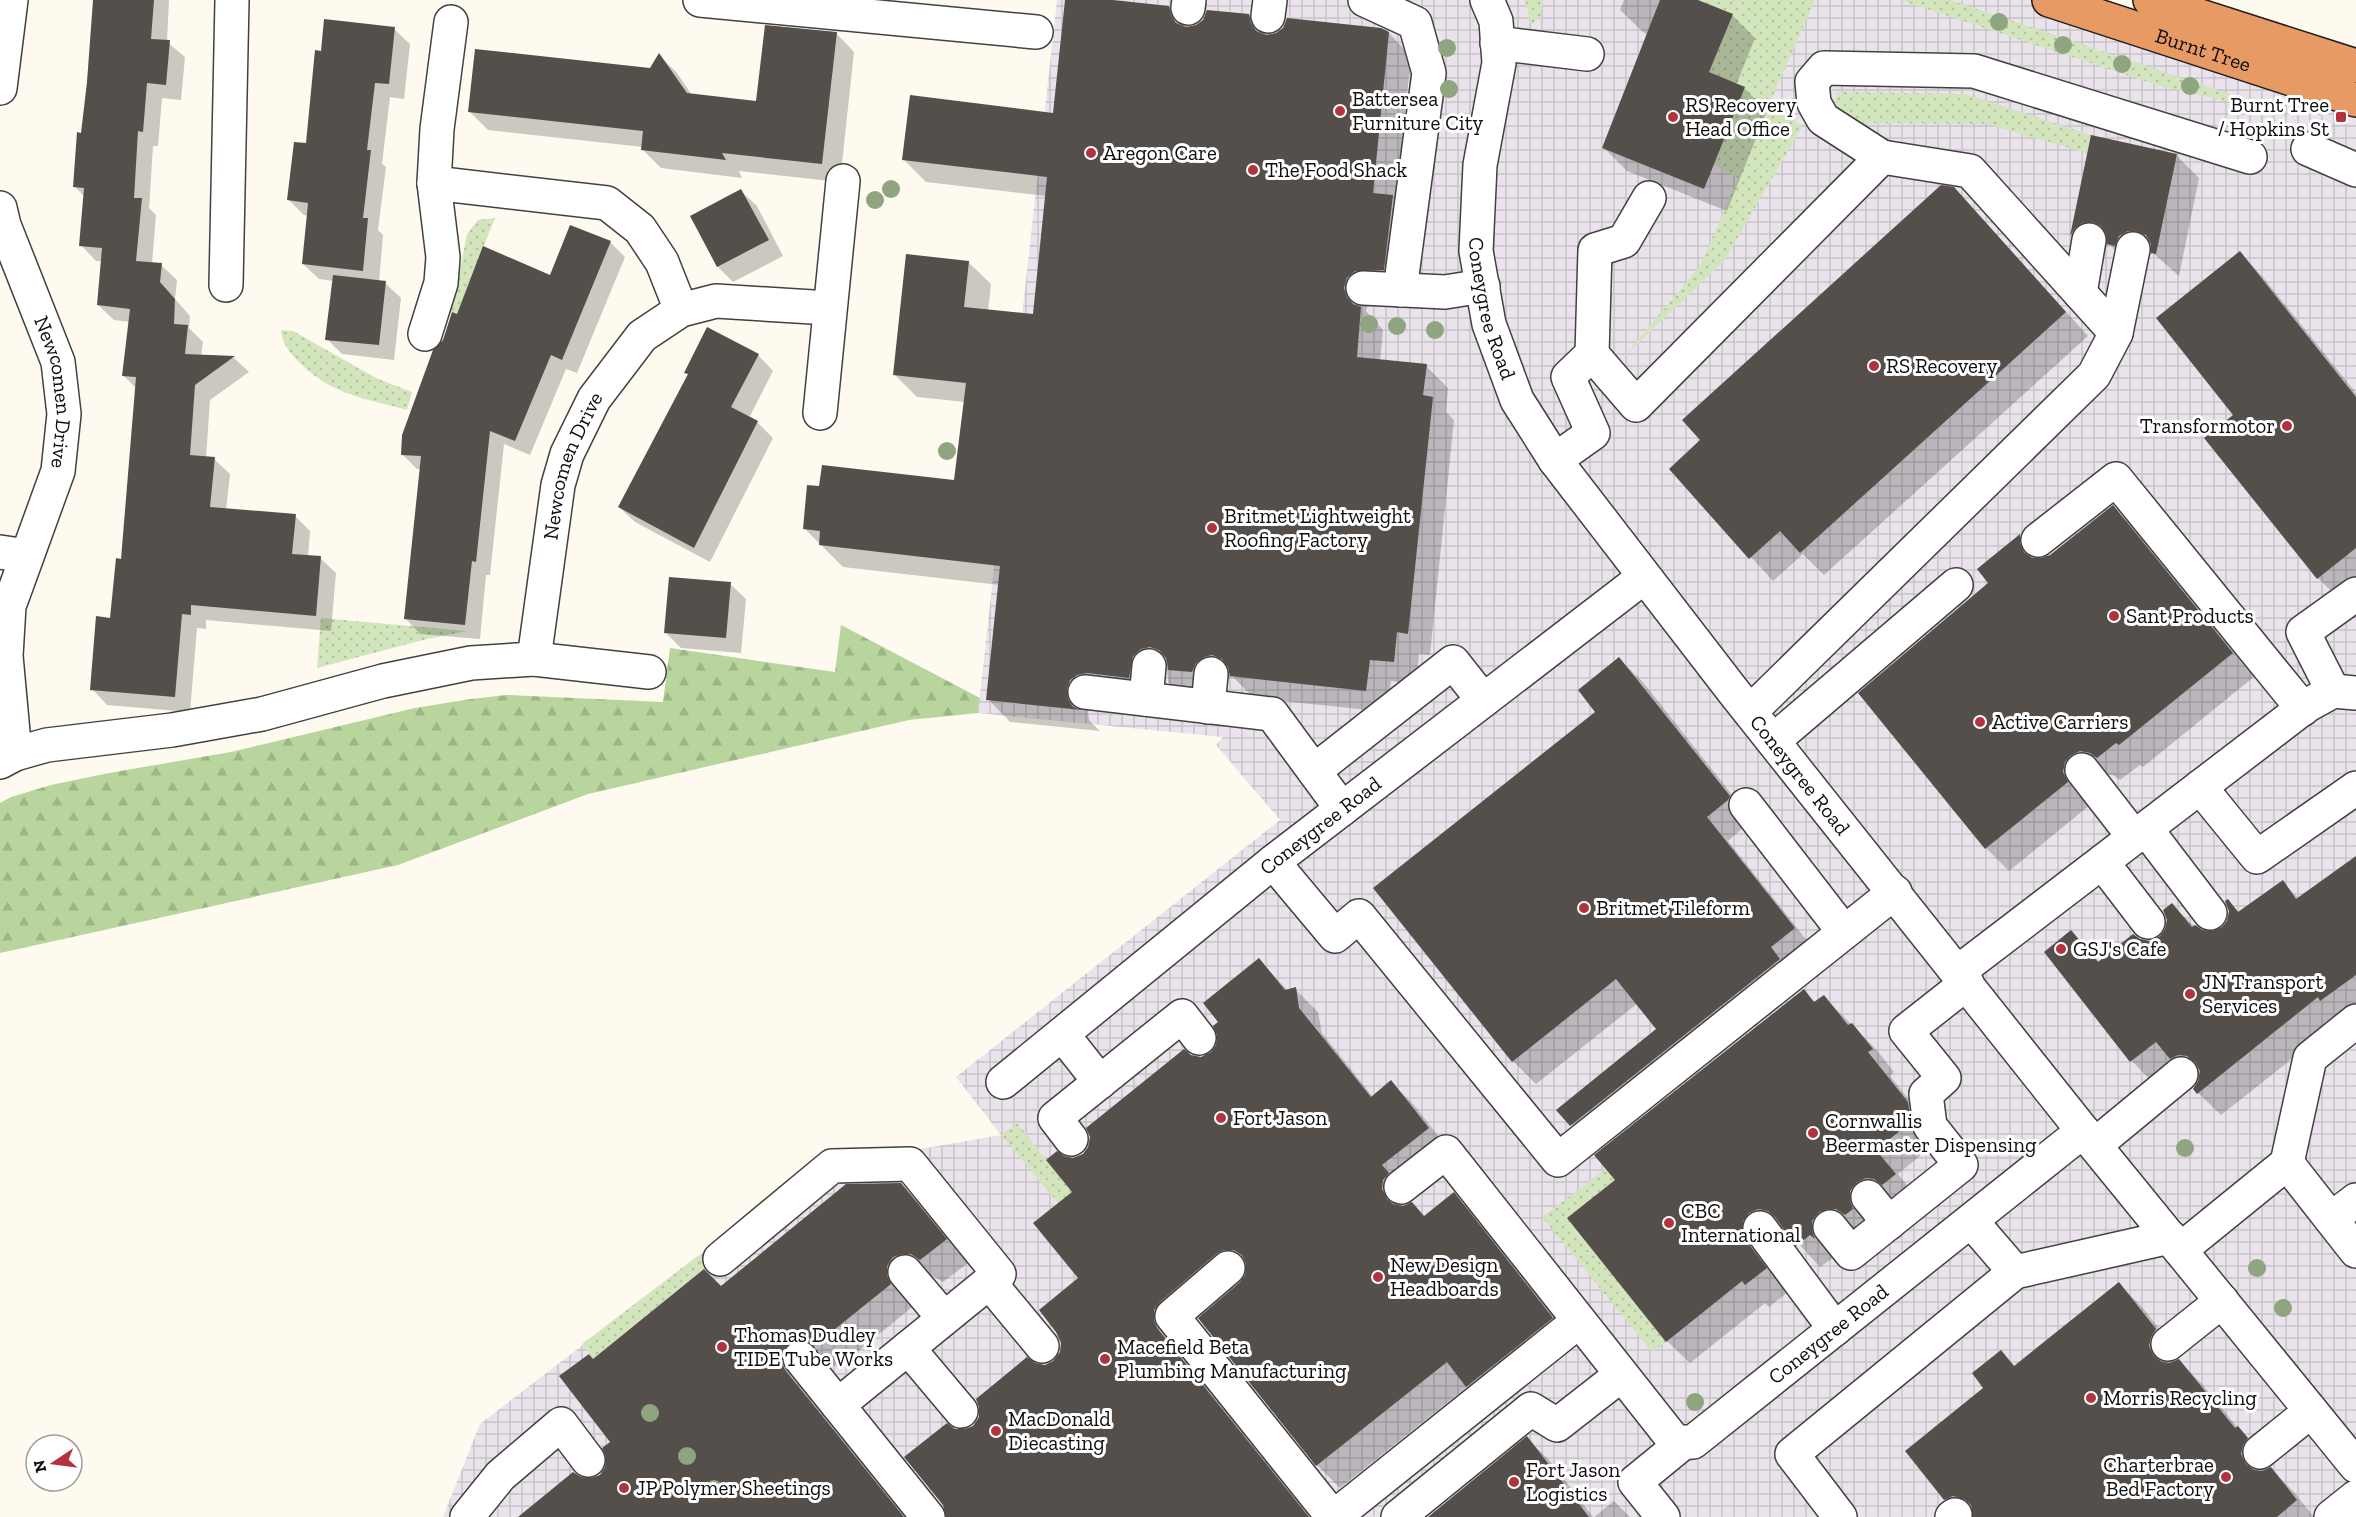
<svg xmlns="http://www.w3.org/2000/svg" width="2356" height="1517" font-family="'Zilla Slab',serif">
<style>
.industrial{fill:url(#industrial-grid)}
.grass{fill:url(#grass-dots)}
.forest{fill:url(#forest-firs)}
.shadow{fill:#0003}
.building{fill:#554f4b}
.lines{fill:none;stroke-linecap:round;stroke-linejoin:round}
.minor-casing{stroke:#414141;stroke-width:36}
.highway-casing{stroke:#1f1f1f;stroke-width:36}
.minor{stroke:#fff;stroke-width:33}
.highway{stroke:#e89a64;stroke-width:33}
.tree{fill:#8ea57f}
.poi-dot{fill:#b2323d;stroke:#fff;stroke-width:2}
.labels{text-anchor:middle;stroke-width:6;stroke-linejoin:round;paint-order:stroke}
.street-label{font-size:21px;fill:#0e0e0e;stroke:#fff}
.poi-label{font-size:21px;fill:#0e0e0e;stroke:#fff;text-anchor:start}
</style>
<defs>
<pattern id="industrial-grid" width="8" height="8" patternUnits="userSpaceOnUse" patternTransform="scale(1.5)"><rect width="8" height="8" fill="#eae3ec"/><path d="M0 4h8M4 0v8" fill="none" stroke="#c8c2c9"/></pattern>
<pattern id="grass-dots" width="8" height="8" patternUnits="userSpaceOnUse" patternTransform="scale(1.5)"><rect width="8" height="8" fill="#d3e5bc"/><path d="M2 2h.1M6 6h.1" fill="none" stroke="#b4c3a0" stroke-width="1.8" stroke-linecap="round"/></pattern>
<pattern id="forest-firs" width="22" height="20" patternUnits="userSpaceOnUse" patternTransform="scale(1.5)"><rect width="22" height="20" fill="#b8d59d"/><path d="M5 1l3.5 6h-7zM16 11l3.5 6h-7z" fill="#9db686"/></pattern>
</defs>
<rect width="100%" height="100%" fill="#fefaf0"/>
<polygon class="industrial" points="1057,0 2097,0 2356,87 2356,1517 443,1517 480,1424 825,1159 897,1153 1001,1135 956,1077 1280,820 1216,745 1223,737 978,713"/>
<g class="grass">
<polygon points="1525,0 1543,0 1541,16 1531,25"/>
<polygon points="1698,0 1815,0 1772,98 1802,127 1724,261 1623,358 1700,266 1738,178 1714,165 1744,87 1690,65 1719,49 1733,14"/>
<polygon points="1900,0 1950,0 2244,99 2243,105 2157,85"/>
<path d="M1837,92L1965,94L2091,135L2087,153L1987,124L1848,123C1837,113 1833,107 1837,92Z"/>
<polygon points="495,218 457,314 448,311 460,270 467,234 478,220"/>
<path d="M281,330L293,331L378,379L412,392L407,410C364,398 331,395 298,361C289,352 282,343 281,330Z"/>
<polygon points="321,618 467,631 427,639 317,668"/>
<polygon points="1017,1123 1142,1279 1058,1203 1001,1135"/>
<polygon points="1606,1169 1615,1180 1568,1218 1666,1342 1652,1352 1542,1217"/>
<polygon points="699,1255 707,1266 622,1336 638,1419 582,1344"/>
</g>
<polygon class="forest" points="841,625 980,698 978,713 909,720 588,794 398,865 0,953 0,803 11,797 51,785 109,773 231,752 415,708 471,699 506,695 663,702 670,648 835,672"/>
<g class="shadow">
<polygon points="94,0 169,0 167,42 185,57 181,100 162,98 158,146 153,146 149,208 156,215 152,264 161,265 177,280 175,299 190,316 189,328 203,342 201,357 234,358 249,372 210,400 206,458 214,459 230,474 226,510 295,516 310,531 308,557 320,558 336,573 331,631 206,620 206,629 197,628 190,712 107,705 92,689 112,619 122,560 136,388 123,375 130,322 114,320 98,305 102,261 96,261 81,245 85,197 75,187 83,134"/>
<polygon points="1066,0 1098,0 1169,7 1189,28 1249,15 1269,36 1389,33 1411,56 1396,200 1406,292 1369,301 1366,311 1383,330 1380,361 1426,366 1448,388 1446,412 1454,420 1430,655 1419,654 1416,684 1391,681 1388,712 1254,698 1233,677 1226,679 1189,703 1168,682 1168,670 1092,703 1088,712 1089,720 1100,731 1010,722 988,699 1000,585 843,567 804,528 820,487 956,482 965,402 917,397 895,375 968,262 991,284 988,311 1034,316 1046,196 926,182 904,160 1055,114"/>
<polygon points="1624,0 1694,0 1732,15 1755,38 1736,85 1744,88 1767,111 1727,211 1627,171 1604,148 1648,35 1643,32 1620,10"/>
<polygon points="394,29 410,44 404,99 390,97 382,164 386,167 378,230 383,235 379,282 385,283 401,298 394,360 342,354 327,339 334,281 319,279 303,264 308,216 304,215 289,200 307,145 322,52"/>
<polygon points="836,33 854,52 840,182 739,171 742,178 661,168 643,150 643,147 488,130 469,111 651,70 659,55 677,73 692,95 758,103"/>
<polygon points="2092,136 2176,155 2199,178 2179,276 2153,253 2132,267 2110,245 2098,250 2093,258 2071,236"/>
<polygon points="741,191 757,206 783,256 733,282 718,267 692,217"/>
<polygon points="1976,212 2088,336 1824,575 1803,554 1773,581 1671,469"/>
<polygon points="610,242 625,257 577,373 566,369 530,455 504,444 490,575 486,575 480,639 420,634 406,619 421,469 417,469 402,454 444,341 458,316 551,277"/>
<polygon points="2240,253 2262,276 2356,393 2356,589 2341,601 2318,578 2206,438 2235,415"/>
<polygon points="758,355 773,371 749,418 757,422 773,438 710,562 635,522 619,507 689,375 686,372"/>
<polygon points="2113,507 2136,530 2255,676 2143,767 2140,765 2120,780 2113,775 2102,774 2090,805 2009,871 1986,848 1860,693 1990,583 1979,569 2020,536 2043,559 2050,556"/>
<polygon points="730,584 746,599 741,653 681,648 665,632"/>
<polygon points="1619,659 1642,681 1752,820 1728,841 1816,952 1594,1148 1558,1110 1659,1029 1638,1003 1536,1084 1513,1061 1598,712"/>
<polygon points="2356,858 2356,1029 2341,1020 2221,1115 2198,1093 2200,1079 2194,1081 2154,1084 2132,1061 2046,952 2071,932 2100,962 2140,940 2150,942 2161,938 2167,929 2172,905 2195,927 2203,932 2213,933 2223,929 2228,921 2230,911 2228,901 2240,913 2283,882 2299,899"/>
<polygon points="1259,960 1288,991 1295,989 1318,1012 1322,1033 1373,1097 1391,1082 1414,1105 1450,1151 1404,1207 1412,1204 1425,1217 1454,1194 1476,1217 1575,1341 1490,1408 1468,1386 1340,1488 1317,1465 1200,1319 1242,1283 1249,1271 1239,1276 1182,1325 1176,1342 1180,1352 1312,1517 948,1517 955,1430 965,1431 974,1427 1034,1365 1045,1366 1054,1362 1061,1352 1080,1278 1074,1192 1064,1158 1073,1159 1084,1155 1191,1056 1201,1058 1212,1054 1218,1045 1220,1023"/>
<polygon points="1803,991 1816,1003 1824,997 1875,1048 1894,1072 1890,1076 1930,1126 1933,1145 1898,1174 1917,1198 1820,1267 1789,1233 1782,1232 1788,1292 1769,1307 1765,1303 1690,1363 1667,1341 1617,1180"/>
<polygon points="901,1184 924,1208 968,1263 943,1282 935,1277 926,1276 909,1300 912,1307 838,1368 831,1363 821,1362 804,1384 808,1394 907,1517 520,1517 581,1479 591,1480 600,1477 606,1469 612,1442 593,1361"/>
<polygon points="2119,1284 2142,1307 2178,1353 2173,1363 2179,1361 2202,1384 2238,1428 2270,1462 2263,1472 2271,1469 2294,1492 2314,1517 1963,1517 1945,1499 2001,1352 2015,1367"/>
<polygon points="1527,1438 1550,1461 1593,1517 1430,1517"/>
<polygon points="1614,1501 1630,1517 1594,1517"/>
</g>
<g class="building">
<polygon points="93,0 154,0 151,39 170,40 166,85 147,83 143,132 138,131 134,198 142,198 136,261 162,263 160,282 175,299 174,324 188,325 185,354 235,356 195,385 190,455 215,457 210,507 296,514 292,554 321,556 316,616 191,605 191,615 182,614 175,697 90,690 96,616 110,618 116,558 121,559 136,377 122,376 130,309 97,305 102,248 79,246 84,188 73,187 77,132 81,133 87,82"/>
<polygon points="1065,0 1113,0 1169,6 1171,15 1176,23 1186,27 1196,25 1203,20 1207,10 1249,14 1251,23 1256,31 1266,35 1276,33 1283,28 1287,18 1381,28 1389,32 1373,193 1393,195 1384,270 1355,271 1347,278 1344,288 1347,297 1353,304 1361,307 1357,357 1427,364 1423,395 1433,397 1408,634 1397,632 1394,662 1370,660 1366,691 1230,676 1228,667 1222,659 1212,655 1204,657 1196,663 1192,672 1168,670 1166,683 1168,668 1166,658 1159,650 1150,647 1141,649 1133,656 1129,678 1087,673 1077,675 1070,680 1067,689 1068,699 1073,707 1081,710 986,700 1000,566 819,545 820,531 803,529 807,485 819,486 822,465 954,480 966,383 893,375 906,254 969,261 964,307 1033,314 1047,177 902,160 910,95 1053,113"/>
<polygon points="1660,0 1698,0 1733,14 1709,72 1745,87 1704,189 1602,148"/>
<polygon points="324,19 395,27 389,84 375,83 367,150 371,150 363,218 368,218 363,271 302,264 308,203 287,200 294,142 306,143 315,50 321,51"/>
<polygon points="765,25 837,32 822,164 722,153 726,160 641,150 643,131 468,112 475,49 650,68 659,53 687,93 756,101"/>
<polygon points="2091,135 2177,154 2156,254 2151,253 2151,244 2146,235 2136,231 2128,231 2119,236 2115,246 2107,244 2106,233 2101,226 2093,222 2082,223 2075,228 2070,236"/>
<polygon points="1941,185 1954,187 2066,312 1800,553 1780,531 1749,559 1669,469 1700,440 1682,420"/>
<polygon points="741,189 769,240 717,267 690,216"/>
<polygon points="570,225 611,241 562,360 551,355 515,441 490,431 476,562 472,561 465,625 404,619 421,456 401,455 402,435 433,350 443,340 452,312 457,314 483,246 550,275"/>
<polygon points="2240,251 2356,397 2356,548 2317,579 2204,438 2233,415 2156,318"/>
<polygon points="333,275 386,281 379,345 325,340"/>
<polygon points="707,327 759,354 731,407 758,421 694,548 618,507 688,374 684,373"/>
<polygon points="2113,505 2233,653 2119,745 2116,743 2097,758 2090,753 2080,751 2070,756 2065,762 2063,772 2068,782 1985,849 1858,693 1988,583 1977,569 2020,534 2020,543 2024,552 2032,558 2041,558 2050,555"/>
<polygon points="669,577 731,582 726,638 664,633"/>
<polygon points="1619,657 1730,796 1728,800 1707,817 1795,928 1771,947 1780,959 1570,1126 1556,1110 1656,1029 1616,979 1512,1062 1373,888 1595,712 1578,690"/>
<polygon points="2356,856 2356,975 2320,1001 2318,997 2197,1094 2193,1089 2198,1081 2200,1071 2195,1062 2187,1056 2178,1055 2170,1059 2156,1042 2130,1062 2044,952 2071,930 2098,962 2133,934 2140,939 2150,941 2160,936 2165,929 2167,920 2163,910 2172,903 2192,927 2195,925 2203,930 2213,931 2222,927 2227,921 2229,911 2225,901 2228,899 2238,912 2283,880 2296,899"/>
<polygon points="1259,958 1285,990 1296,987 1299,1008 1371,1097 1391,1080 1429,1128 1382,1165 1389,1173 1383,1180 1382,1189 1387,1199 1393,1204 1403,1206 1412,1202 1424,1216 1454,1192 1553,1318 1466,1387 1447,1362 1316,1466 1198,1318 1240,1282 1245,1275 1246,1264 1242,1255 1234,1250 1224,1250 1216,1254 1160,1302 1154,1310 1154,1320 1157,1328 1309,1517 946,1517 943,1505 904,1457 947,1423 955,1429 965,1429 973,1426 979,1417 979,1407 976,1399 1027,1357 1035,1363 1045,1365 1053,1361 1060,1352 1061,1343 1056,1332 1039,1310 1078,1278 1033,1223 1072,1192 1046,1160 1057,1151 1064,1156 1073,1158 1083,1154 1088,1147 1090,1137 1086,1128 1184,1049 1191,1055 1201,1057 1211,1052 1216,1045 1217,1035 1213,1026 1218,1022 1203,1003"/>
<polygon points="1804,989 1814,1002 1824,995 1848,1025 1852,1023 1873,1049 1868,1052 1908,1102 1911,1122 1876,1150 1896,1174 1882,1185 1874,1179 1866,1178 1857,1182 1850,1191 1850,1200 1853,1209 1845,1215 1836,1209 1827,1209 1819,1212 1812,1221 1812,1230 1815,1239 1810,1235 1796,1246 1775,1217 1768,1211 1758,1209 1749,1213 1743,1221 1742,1231 1745,1239 1767,1268 1745,1285 1742,1281 1666,1342 1567,1218 1615,1180 1594,1155"/>
<polygon points="901,1183 947,1239 920,1260 911,1254 902,1254 893,1257 887,1266 887,1276 891,1284 814,1346 806,1340 798,1339 789,1343 783,1351 781,1360 785,1370 904,1517 518,1517 573,1472 581,1477 591,1478 600,1475 605,1467 606,1457 602,1448 610,1442 559,1376 589,1354 593,1359 704,1269 721,1286 846,1184"/>
<polygon points="2119,1282 2156,1329 2151,1337 2149,1346 2154,1356 2162,1362 2170,1363 2179,1359 2235,1428 2238,1426 2248,1438 2243,1445 2241,1454 2246,1464 2254,1470 2262,1471 2271,1467 2297,1500 2277,1517 1973,1517 1971,1505 1964,1499 1953,1496 1944,1500 1905,1451 1983,1388 1972,1373 2001,1350 2014,1366"/>
<polygon points="1527,1436 1589,1517 1428,1517"/>
</g>
<g class="lines">
<defs>
<g id="minor">
<polyline points="700,0 1036,32"/>
<polyline points="1365,0 1415,23 1429,73 1400,290"/>
<path id="s1" d="M1487,0L1496,21L1499,63L1480,165L1476,251L1489,324L1517,400L1555,460L1733,691L2083,1131L2356,1466"/>
<polyline points="1188,8 1189,0"/>
<polyline points="1268,16 1270,0"/>
<polyline points="1497,43 1587,54"/>
<polyline points="0,88 11,0"/>
<polyline points="2308,149 2356,170"/>
<polyline points="434,183 607,203 640,229 662,262 681,310"/>
<path id="s2" d="M0,208L4,225L58,362L64,414L58,471L9,606L6,656L15,754"/>
<polyline points="226,285 232,0"/>
<polyline points="1363,288 1445,292 1483,286"/>
<polyline points="2080,293 2089,240"/>
<polyline points="2116,333 2133,249"/>
<polyline points="425,334 441,283 443,257 434,183 437,129 451,22"/>
<polyline points="1592,354 1595,250 1624,241 1649,198"/>
<polyline points="820,413 843,181"/>
<polyline points="1555,460 1593,433 1568,377 1592,354 1636,405 1882,157 1823,119 1814,103 1812,82 1824,68 1974,71 2250,157"/>
<polyline points="2038,540 2116,479 2303,709"/>
<polyline points="0,552 27,556"/>
<path id="s3" d="M534,659L558,485L567,454L594,399L642,336L681,310L716,301L829,308"/>
<polyline points="2333,691 2303,632 2356,594"/>
<polyline points="1085,692 1272,714 1342,809"/>
<polyline points="1146,699 1149,666"/>
<polyline points="1208,707 1211,674"/>
<polyline points="1750,712 2094,375 2116,333 1970,171 1882,157"/>
<polyline points="1773,741 1956,585"/>
<polyline points="0,762 15,754 47,745 172,730 262,714 383,681 471,663 534,659 649,672"/>
<polyline points="2082,770 2134,837"/>
<polyline points="1314,771 1453,662 1483,700"/>
<polyline points="2200,787 2257,857 2356,788"/>
<polyline points="1746,805 1844,932"/>
<polyline points="2146,829 2210,913"/>
<polyline points="1273,862 1335,936 1359,916 1558,1160 1895,892"/>
<polyline points="2102,862 2148,922"/>
<polyline points="1958,972 2306,706 2333,691 2356,693"/>
<polyline points="1062,1034 1100,1082"/>
<path id="s4" d="M1003,1082L1273,862L1644,577"/>
<polyline points="1071,1139 1055,1118 1182,1016 1199,1038"/>
<polyline points="2095,1145 2181,1074"/>
<polyline points="2287,1163 2310,1058 2356,1021"/>
<path id="s5" d="M1401,1187L1446,1152L1676,1443L1693,1442L2083,1131"/>
<polyline points="1868,1197 1889,1223"/>
<polyline points="2331,1219 2356,1200"/>
<polyline points="1971,1221 2015,1272"/>
<polyline points="1830,1227 1851,1253 1961,1165 1930,1126 1926,1094 1944,1078 1906,1031 1967,983"/>
<polyline points="1760,1228 1835,1329"/>
<polyline points="2180,1250 2287,1163 2356,1251"/>
<polyline points="720,1259 832,1166 910,1164 999,1274 838,1405"/>
<polyline points="1228,1268 1172,1316 1333,1517"/>
<polyline points="905,1272 944,1318"/>
<polyline points="989,1282 1042,1346"/>
<polyline points="2168,1344 2222,1301"/>
<polyline points="908,1348 961,1411"/>
<polyline points="800,1358 928,1517"/>
<polyline points="2260,1452 2311,1411"/>
<polyline points="467,1517 500,1476 561,1424 588,1460"/>
<polyline points="1334,1517 1579,1321"/>
<polyline points="1398,1517 1531,1409 1557,1425 1621,1375"/>
<polyline points="1663,1517 1635,1482 1684,1442"/>
<polyline points="1840,1517 1792,1454 2015,1272 2170,1237"/>
<polyline points="1952,1517 1955,1515"/>
<polyline points="2331,1517 2356,1497"/>
</g>
<g id="highway">
<path id="s6" d="M2049,0L2356,100"/>
<polyline points="2150,0 2356,66"/>
</g>
</defs>
<use href="#minor" class="minor-casing"/>
<use href="#highway" class="highway-casing"/>
<use href="#minor" class="minor"/>
<use href="#highway" class="highway"/>
</g>
<g class="tree">
<circle cx="1999" cy="22" r="9"/>
<circle cx="2063" cy="45" r="9"/>
<circle cx="1447" cy="48" r="9"/>
<circle cx="2122" cy="64" r="9"/>
<circle cx="2190" cy="86" r="9"/>
<circle cx="1449" cy="89" r="9"/>
<circle cx="891" cy="189" r="9"/>
<circle cx="875" cy="200" r="9"/>
<circle cx="1369" cy="324" r="9"/>
<circle cx="1397" cy="326" r="9"/>
<circle cx="1435" cy="330" r="9"/>
<circle cx="947" cy="451" r="9"/>
<circle cx="2185" cy="1148" r="9"/>
<circle cx="2257" cy="1268" r="9"/>
<circle cx="2283" cy="1308" r="9"/>
<circle cx="1695" cy="1402" r="9"/>
<circle cx="650" cy="1413" r="9"/>
<circle cx="687" cy="1456" r="9"/>
<circle cx="714" cy="1489" r="9"/>
</g>
<g class="poi-dot">
<circle cx="1340" cy="111" r="6"/>
<circle cx="1673" cy="117" r="6"/>
<rect x="2335" y="111" width="12" height="12" rx="3"/>
<circle cx="1091" cy="153" r="6"/>
<circle cx="1253" cy="170" r="6"/>
<circle cx="1874" cy="366" r="6"/>
<circle cx="2287" cy="426" r="6"/>
<circle cx="1212" cy="528" r="6"/>
<circle cx="2114" cy="616" r="6"/>
<circle cx="1980" cy="722" r="6"/>
<circle cx="1584" cy="908" r="6"/>
<circle cx="2061" cy="949" r="6"/>
<circle cx="2190" cy="994" r="6"/>
<circle cx="1221" cy="1118" r="6"/>
<circle cx="1813" cy="1133" r="6"/>
<circle cx="1669" cy="1223" r="6"/>
<circle cx="1378" cy="1277" r="6"/>
<circle cx="722" cy="1347" r="6"/>
<circle cx="1105" cy="1359" r="6"/>
<circle cx="2091" cy="1398" r="6"/>
<circle cx="996" cy="1431" r="6"/>
<circle cx="2226" cy="1477" r="6"/>
<circle cx="1514" cy="1482" r="6"/>
<circle cx="624" cy="1488" r="6"/>
</g>
<g class="labels">
<g class="street-label">
<text dy="7" stroke="none"><textPath href="#s6" startOffset="162">Burnt Tree</textPath></text>
<text dy="7" stroke="none"><textPath href="#s1" startOffset="314">Coneygree Road</textPath></text>
<text dy="7" stroke="none"><textPath href="#s2" startOffset="194">Newcomen Drive</textPath></text>
<text dy="7" stroke="none"><textPath href="#s3" startOffset="198">Newcomen Drive</textPath></text>
<text dy="7" stroke="none"><textPath href="#s1" startOffset="880">Coneygree Road</textPath></text>
<text dy="7" stroke="none"><textPath href="#s4" startOffset="408">Coneygree Road</textPath></text>
<text dy="7" stroke="none"><textPath href="#s5" startOffset="618">Coneygree Road</textPath></text>
</g>
<g class="poi-label">
<text x="1352" y="106">Battersea<tspan x="1352" dy="24">Furniture City</tspan></text>
<text x="1685" y="112">RS Recovery<tspan x="1685" dy="24">Head Office</tspan></text>
<text x="2329" y="112" text-anchor="end">Burnt Tree<tspan x="2329" dy="24">/ Hopkins St</tspan></text>
<text x="1103" y="160">Aregon Care</text>
<text x="1265" y="177">The Food Shack</text>
<text x="1886" y="373">RS Recovery</text>
<text x="2275" y="433" text-anchor="end">Transformotor</text>
<text x="1224" y="523">Britmet Lightweight<tspan x="1224" dy="24">Roofing Factory</tspan></text>
<text x="2126" y="623">Sant Products</text>
<text x="1992" y="729">Active Carriers</text>
<text x="1596" y="915">Britmet Tileform</text>
<text x="2073" y="956">GSJ's Cafe</text>
<text x="2202" y="989">JN Transport<tspan x="2202" dy="24">Services</tspan></text>
<text x="1233" y="1125">Fort Jason</text>
<text x="1825" y="1128">Cornwallis<tspan x="1825" dy="24">Beermaster Dispensing</tspan></text>
<text x="1681" y="1218">CBC<tspan x="1681" dy="24">International</tspan></text>
<text x="1390" y="1272">New Design<tspan x="1390" dy="24">Headboards</tspan></text>
<text x="734" y="1342">Thomas Dudley<tspan x="734" dy="24">TIDE Tube Works</tspan></text>
<text x="1117" y="1354">Macefield Beta<tspan x="1117" dy="24">Plumbing Manufacturing</tspan></text>
<text x="2103" y="1405">Morris Recycling</text>
<text x="1008" y="1426">MacDonald<tspan x="1008" dy="24">Diecasting</tspan></text>
<text x="2214" y="1472" text-anchor="end">Charterbrae<tspan x="2214" dy="24">Bed Factory</tspan></text>
<text x="1526" y="1477">Fort Jason<tspan x="1526" dy="24">Logistics</tspan></text>
<text x="636" y="1495">JP Polymer Sheetings</text>
</g>
</g>
<g transform="translate(54 1463) rotate(257)"><circle r="28" fill="#ffffff" stroke="#9f9f9f" stroke-width="1.5"/>
<path d="M0-4.5L10 22L0 15L-10 22Z" fill="#b2323d"/>
<text y="-9" font-size="16" font-weight="bold" text-anchor="middle" fill="#0e0e0e">N</text>
</g>
</svg>
